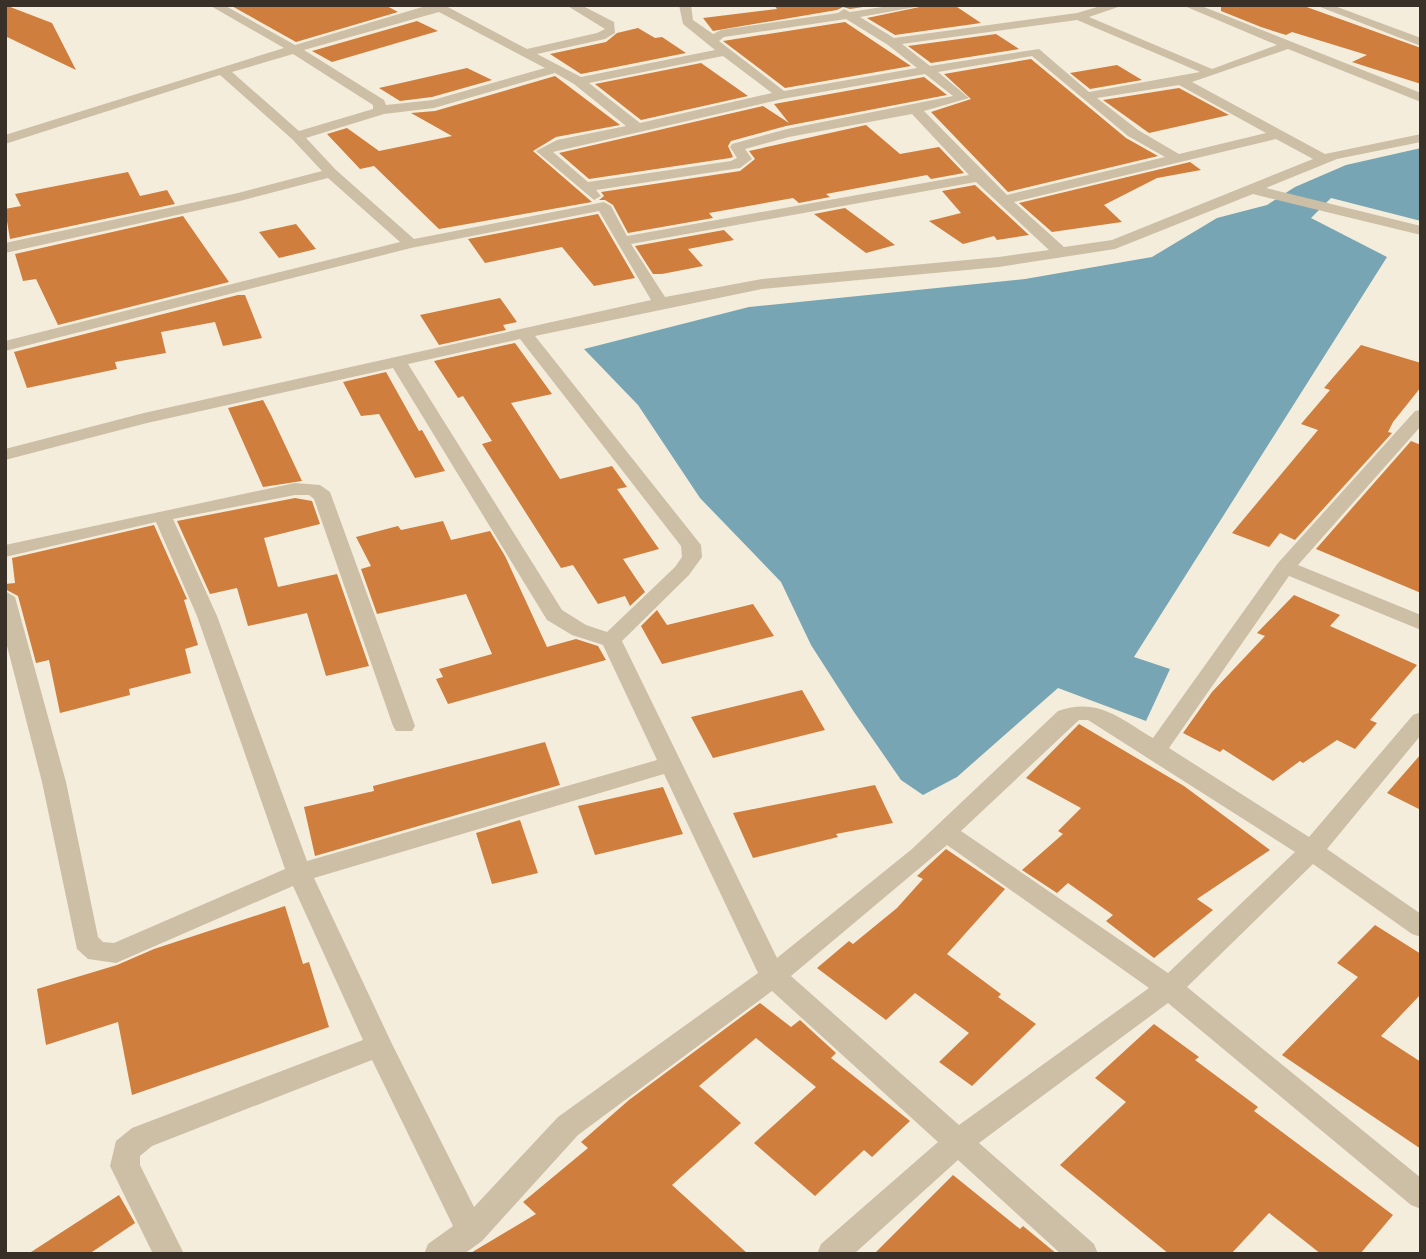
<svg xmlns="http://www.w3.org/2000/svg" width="1426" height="1259" font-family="'Noto Sans',sans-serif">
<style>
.water{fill:#78a5b3}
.building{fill:#cf7e3e}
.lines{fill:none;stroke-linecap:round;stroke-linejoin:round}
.minor{fill:#cdbfa6;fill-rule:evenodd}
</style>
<rect width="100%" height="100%" fill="#f4eddb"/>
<polygon class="water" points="1421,148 1421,221 1331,198 1311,218 1387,257 1134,657 1170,669 1146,721 1058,688 957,777 923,795 901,780 854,712 811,645 781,582 700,498 638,405 584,349 749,307 1025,279 1152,257 1217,218 1267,205 1295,187 1346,165"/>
<g class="building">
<polygon points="5,5 52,23 76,70 5,36"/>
<polygon points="230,5 385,5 398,12 296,42"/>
<polygon points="774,5 876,5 850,9 843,7 837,10 713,31 703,18 777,9"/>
<polygon points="929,5 954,5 981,23 895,35 867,18"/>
<polygon points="1221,5 1301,5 1421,48 1421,84 1352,62 1367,55 1292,32 1286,35 1261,27 1221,11"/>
<polygon points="417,21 438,31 332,62 312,51"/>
<polygon points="845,22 911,66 785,88 723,41"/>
<polygon points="638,28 655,38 662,37 686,53 581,74 550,54 606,42 617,33"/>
<polygon points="996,34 1019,49 931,63 908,46"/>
<polygon points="1031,59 1126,138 1158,156 1008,192 931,112 971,99 944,74"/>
<polygon points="701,63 748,96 641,120 595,84"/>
<polygon points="1117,65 1142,80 1090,89 1070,73"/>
<polygon points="467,68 492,80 432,97 400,101 379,88"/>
<polygon points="555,76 620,125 556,137 533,151 592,202 439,229 374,166 360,169 327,134 347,128 379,151 452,136 411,113 435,111"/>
<polygon points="924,77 947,95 786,126 731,141 728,146 733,157 730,158 589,179 559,153 763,106 789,123 774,104"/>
<polygon points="1179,88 1229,115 1149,133 1103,100"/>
<polygon points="866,125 900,154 939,147 964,173 931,179 927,175 826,194 830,197 799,203 793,198 709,213 713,218 628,233 613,205 605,200 599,200 604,196 601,192 740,171 755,159 749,151"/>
<polygon points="1190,162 1201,170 1157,178 1104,205 1122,222 1052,232 1019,203"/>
<polygon points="128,172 140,196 167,190 175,204 10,239 5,209 21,206 15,194"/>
<polygon points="975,185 1029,235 997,240 994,236 963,244 929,221 961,213 942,191"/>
<polygon points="845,208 895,245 866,253 814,214"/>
<polygon points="598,214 635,278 594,286 562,247 485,263 468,239"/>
<polygon points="183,216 229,282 58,325 36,279 23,281 15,254"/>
<polygon points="296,224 316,249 279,258 259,232"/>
<polygon points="724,230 734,240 688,249 703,266 662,274 653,274 635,246"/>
<polygon points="238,295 245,295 262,338 223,346 215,322 161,332 166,353 115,362 117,369 27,388 14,352"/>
<polygon points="500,298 517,322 503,325 506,330 439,345 420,315"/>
<polygon points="515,343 552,394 511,403 560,479 612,466 627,487 617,489 659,549 623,559 645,592 630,606 625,596 598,604 573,565 561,568 482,444 492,441 463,396 458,398 434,361"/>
<polygon points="1361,345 1421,363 1421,387 1393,422 1388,432 1392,433 1295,540 1280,533 1269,547 1232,533 1318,430 1301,424 1330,390 1324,388"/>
<polygon points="386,372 419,431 422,430 445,471 415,478 379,414 361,416 343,382"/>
<polygon points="263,400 271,415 302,481 263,487 228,408"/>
<polygon points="1411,441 1421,445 1421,593 1316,549"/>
<polygon points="295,498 312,501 320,524 264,538 278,587 337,574 369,666 326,676 307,613 248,626 237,588 210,594 177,521"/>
<polygon points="443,521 451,540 490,531 505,556 547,647 576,639 598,646 606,660 448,704 436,679 443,677 439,669 492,654 466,594 377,614 361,569 371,566 356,537 398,526 401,530"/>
<polygon points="154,525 187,599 184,600 198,645 185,649 191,673 129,689 130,695 60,713 49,660 36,663 18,596 5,589 5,584 15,583 12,558"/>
<polygon points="1294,595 1340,615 1330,626 1417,665 1370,720 1377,723 1355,749 1337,740 1303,763 1300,761 1273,781 1223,749 1220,752 1183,733 1212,692 1265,636 1257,633"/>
<polygon points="753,604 774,636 662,664 641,626 657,610 667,625"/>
<polygon points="802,690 825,730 713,758 691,717"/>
<polygon points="1079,724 1184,786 1270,850 1197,899 1213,910 1154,958 1106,921 1113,915 1068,883 1057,893 1022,870 1063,834 1058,831 1081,808 1026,778"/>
<polygon points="545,742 560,785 315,856 304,807 374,791 373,786"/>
<polygon points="1421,754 1421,810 1387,793"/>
<polygon points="875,785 893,823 836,834 838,837 753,858 733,813"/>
<polygon points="663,787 683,834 595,855 578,806"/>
<polygon points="520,820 538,873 492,884 476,833"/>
<polygon points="946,849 1005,889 947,954 1001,994 998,997 1036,1024 972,1086 939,1062 969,1033 915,993 886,1020 817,968 849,941 853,944 897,908 923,879 917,876"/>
<polygon points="285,906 303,964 309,962 329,1027 132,1095 118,1022 46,1045 37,989 117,965 154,949"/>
<polygon points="1375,925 1421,954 1421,994 1381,1036 1421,1062 1421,1149 1282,1055 1358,977 1337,963"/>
<polygon points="760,1003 791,1027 800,1020 836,1053 831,1058 910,1121 872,1157 864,1150 815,1196 754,1143 816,1087 756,1038 699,1086 741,1123 672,1185 748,1254 469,1254 536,1214 523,1202 588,1148 581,1142 629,1100"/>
<polygon points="1154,1024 1199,1057 1195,1060 1258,1107 1254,1111 1393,1215 1360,1254 1321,1254 1269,1213 1231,1254 1169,1254 1060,1165 1126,1102 1095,1078"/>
<polygon points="953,1175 1020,1229 1023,1226 1057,1254 874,1254"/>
<polygon points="119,1195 135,1223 89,1254 28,1254"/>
</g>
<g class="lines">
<g class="minor">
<path d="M209,5H224L295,45L429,5H444L527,49L597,33L605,29L566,5H581L614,22L615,33L605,39L537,54L581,77L715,50L683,24L679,5H691L693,20L713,34L721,30L838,13L844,9L850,12L895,5H927L860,17L894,38L1077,13L1104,5H1124L1089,17L1212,69L1277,45L1182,5H1199L1421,93V102L1288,49L1192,82L1325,154L1421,134V142L1337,159L1266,188L1421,226V235L1253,194L1115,249L999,267L762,289L535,336L701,545L702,557L689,575L622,641L777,958L912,849L1058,711C1098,697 1119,718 1153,738L1278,563L1415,411L1421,410V426L1298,565L1421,615V630L1289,576L1169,748L1309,837L1413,715L1421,712V735L1327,849L1421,914V937L1412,934L1313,864L1187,987L1421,1178V1209L1411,1205L1168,1003L979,1143L1094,1244L1098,1254H1061L958,1160L854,1254H817L821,1244L938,1142L772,991L578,1135L482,1241L464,1254H424L428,1244L453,1226L372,1060L152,1146L140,1156V1165L184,1254H153L110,1166L116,1141L132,1128L363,1040L293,886L116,963L88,959L77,949L42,782L5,638V591L15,597L66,782L98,937L103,942L114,943L285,869L197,616L156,522L5,557V545L295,483L320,485L330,492L415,726L412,731H396L393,726L314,499L309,495H295L173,519L217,616L307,861L657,760L603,645L572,635L547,620L393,368L147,423L5,460V449L144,413L651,300L599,211L411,248L5,351V341L400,242L328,178L240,201L5,253V243L238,193L322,171L292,139L220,75L5,144V135L284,48ZM439,12L545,68L433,100L386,105L384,100L304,50ZM846,19L888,45L917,68L784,91L719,41L724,37ZM1077,20L1200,72L1089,92L1039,49L930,66L902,44ZM293,54L373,105V109L299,131L232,72ZM723,56L772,93L640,123L589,83ZM1032,56L1128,136L1165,157L1007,195L924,111L969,98L938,72ZM555,73L574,84L626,126L557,140L536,151L594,200L601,196L596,190L740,168L752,159L745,149L789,137L912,114L969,175L627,236L611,206L604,202L414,239L336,170L306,138L384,114L434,108ZM925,74L953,96L787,129L732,144L730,147L737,158L731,161L588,182L553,152L782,99ZM1179,85L1266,133L1179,154L1138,130L1097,98ZM1276,139L1313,159L1112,240L1064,247L1014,202ZM976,182L1049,250L999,257L762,279L665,297L631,244ZM520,339L681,546L682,557L675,567L607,632L586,625L562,610L408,364ZM1079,720H1088L1295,852L1168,973L961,831ZM664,774L758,973L558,1117L474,1207L392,1044L314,878ZM947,845L1149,988L959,1125L791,976Z"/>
<polygon points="1315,5 1332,5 1421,38 1421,46"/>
</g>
</g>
<rect width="1426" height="1259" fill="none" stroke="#393028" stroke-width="14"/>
</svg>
